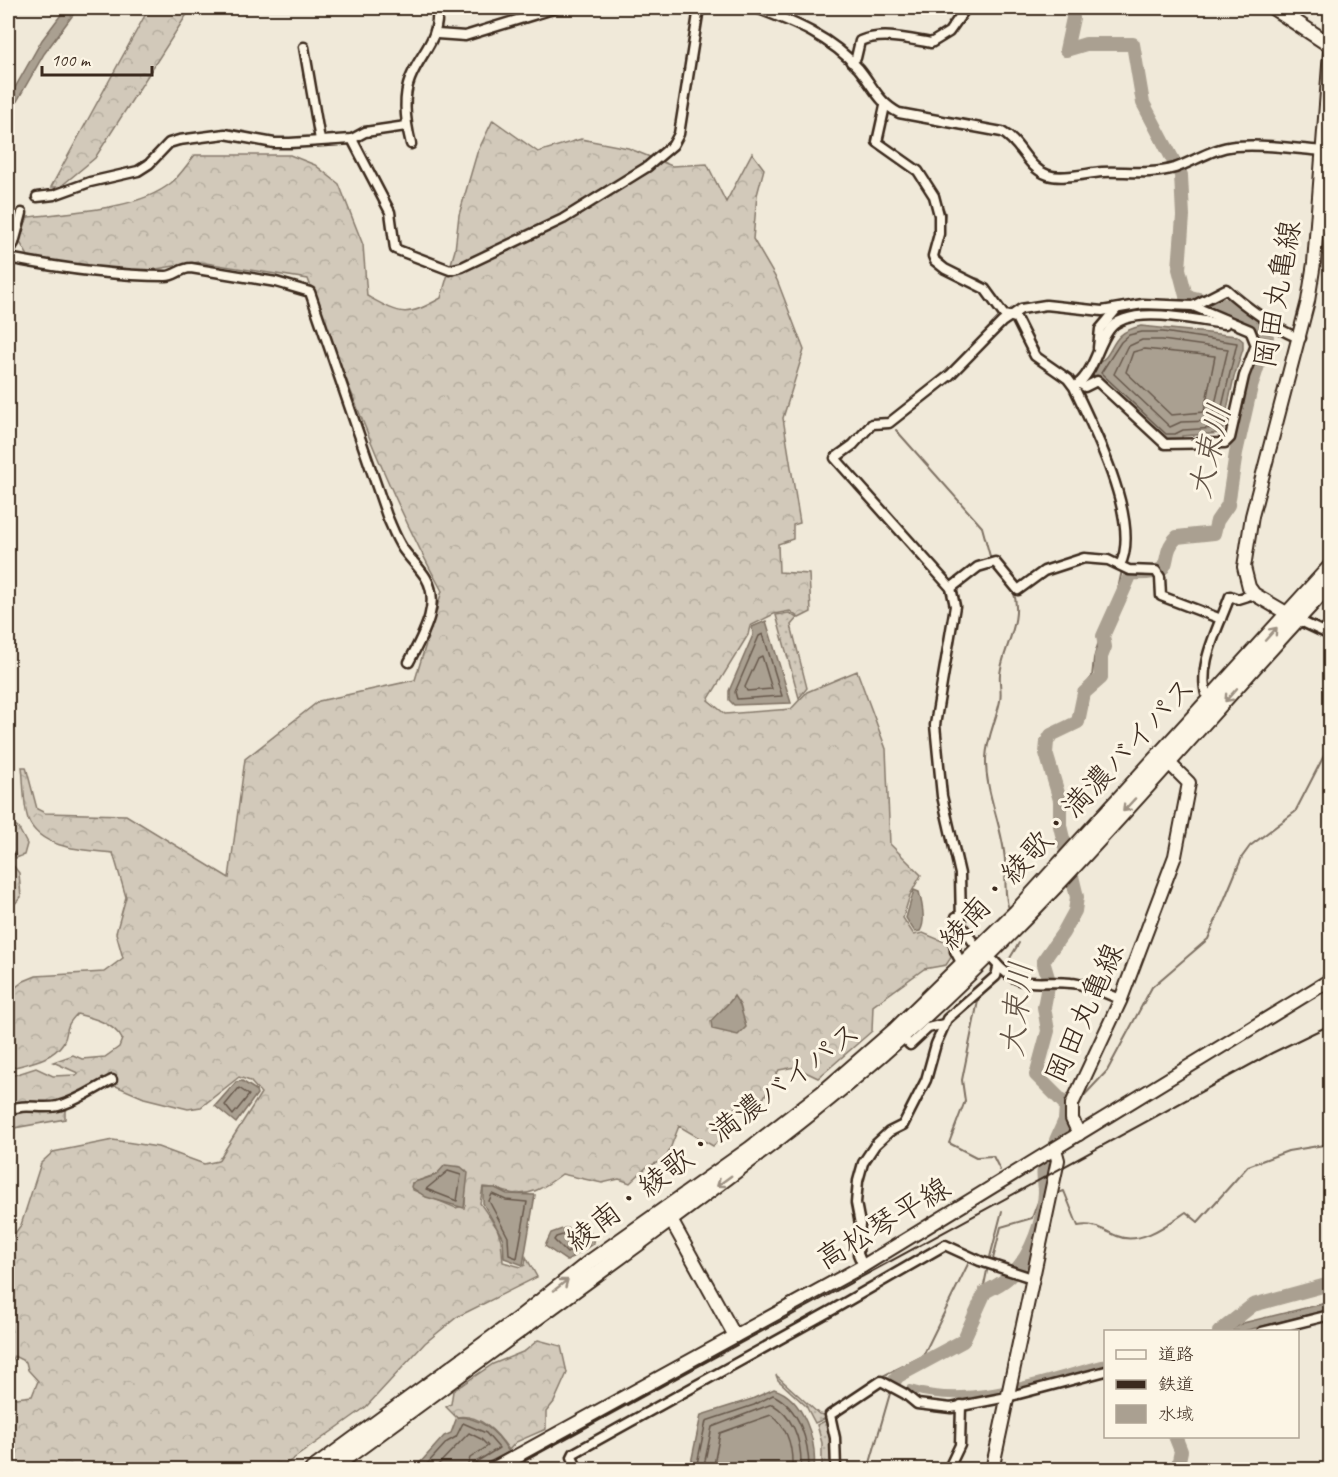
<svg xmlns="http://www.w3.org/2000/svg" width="1338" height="1477" font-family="Caveat,'Klee One',sans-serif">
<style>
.grass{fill:url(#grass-dots);stroke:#867a6c;stroke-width:1.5}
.forest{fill:url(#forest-crowns);stroke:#867a6c;stroke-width:1.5;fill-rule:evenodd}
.water{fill:#aaa091;stroke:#7e7163;stroke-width:1.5}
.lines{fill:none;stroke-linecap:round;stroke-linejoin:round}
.shore{stroke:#67594c;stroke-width:1.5}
.stream{stroke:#7e7163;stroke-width:2}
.canal{stroke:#aaa091;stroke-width:8}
.river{stroke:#aaa091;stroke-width:14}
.minor-casing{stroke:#3b2a1e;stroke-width:13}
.secondary-casing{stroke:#3b2a1e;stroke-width:16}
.primary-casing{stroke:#3b2a1e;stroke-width:18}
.trunk-casing{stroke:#3b2a1e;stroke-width:18}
.minor{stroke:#fcf5e5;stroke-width:8}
.secondary{stroke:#fcf5e5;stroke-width:12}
.primary{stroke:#fcf5e5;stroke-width:14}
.trunk{stroke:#fcf5e5;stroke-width:14}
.rail{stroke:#3b2a1e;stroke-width:2}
.oneway{stroke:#9c9082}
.labels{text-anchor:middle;stroke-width:6;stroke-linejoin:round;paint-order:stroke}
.street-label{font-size:30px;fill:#3b2a1e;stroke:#fcf5e5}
.water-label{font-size:32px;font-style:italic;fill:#625346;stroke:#fcf5e5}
</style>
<defs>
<pattern id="grass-dots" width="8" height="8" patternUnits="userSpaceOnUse" patternTransform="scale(1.5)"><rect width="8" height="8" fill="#d2c9ba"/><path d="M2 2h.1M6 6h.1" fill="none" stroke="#b5ad9f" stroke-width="1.8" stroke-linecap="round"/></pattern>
<pattern id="forest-crowns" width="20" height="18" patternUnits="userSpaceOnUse" patternTransform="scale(1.5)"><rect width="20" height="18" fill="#d2c9ba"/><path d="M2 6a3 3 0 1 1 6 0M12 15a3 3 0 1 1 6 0" fill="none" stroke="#b5ad9f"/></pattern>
</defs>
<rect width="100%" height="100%" fill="#f0e9d9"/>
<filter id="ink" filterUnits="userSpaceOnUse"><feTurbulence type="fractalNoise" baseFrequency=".0167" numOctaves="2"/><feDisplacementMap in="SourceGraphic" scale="12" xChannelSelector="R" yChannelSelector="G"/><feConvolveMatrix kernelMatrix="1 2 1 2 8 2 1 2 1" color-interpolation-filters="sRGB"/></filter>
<g filter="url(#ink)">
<g class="grass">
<path d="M1148,307L1200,310L1223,322L1134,314L1100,335C1113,313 1124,311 1148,307Z"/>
<polygon points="789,613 797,618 791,625 807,688 799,698 776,615"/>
<polygon points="776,1375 819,1414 825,1415 826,1418 815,1423 806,1406 778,1380"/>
<polygon points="827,1420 832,1443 832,1469 822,1469 822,1443 817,1425"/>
</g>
<g class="forest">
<polygon points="149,8 191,8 95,158 60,187 51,187"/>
<path d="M493,120L538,152L581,139L628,148L672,166L707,164L726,202L752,153L764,169L757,195L753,239L777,280L804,350L783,418L800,523L793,525V539L778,544L779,572L809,574L811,612L799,618L790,611L774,614L750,626L748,635L708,700L725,714L791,709L807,692L857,671L886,749L890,844L921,875L910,895L903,918L914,935L923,933L947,943L952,956L946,965L924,969L873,1006L872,1031L818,1078L795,1067L779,1070L763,1099L724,1112L729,1130L713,1146L679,1126L666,1159L647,1167L630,1183L619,1179L602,1183L562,1174C545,1187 528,1199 506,1192C497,1189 492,1187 483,1187L480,1203L497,1228L501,1240L503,1262L521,1267L525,1265L526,1257L537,1277L457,1317L425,1343L366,1407L279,1469H8V1394L16,1398L32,1396L38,1381L28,1370L26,1362L14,1356L8,1370V1243L21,1225L41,1163L53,1152L113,1140L158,1147L204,1164L218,1161L261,1093L250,1081L239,1077L201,1107L188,1109L144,1098L116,1086L65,1100V1119L8,1129V1077L36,1068L53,1076L76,1075L78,1073L53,1062L73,1055L82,1059L105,1057L119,1047L122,1039C114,1023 93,1018 77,1014C62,1029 70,1032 63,1043C51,1061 27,1063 8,1069V993L24,981L36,976L104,972L123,958L116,933L126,897L113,853C87,850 40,850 28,819C23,804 24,783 22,767H26L37,809L45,813L126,815L229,878L245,759L319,701L415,680L442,591C387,492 348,385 308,279L199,262L144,271L85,267L28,256L18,239L28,217C70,212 138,210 171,183C180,176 188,163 195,155H290L315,165L339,184L363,245L367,296C402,315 405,318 441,298L455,250L459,215L477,153ZM466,1170L465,1205L456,1208L413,1190L412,1183L437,1174Z"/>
<polygon points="8,820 19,829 27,844 24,855 16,858 14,852 8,855"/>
<polygon points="8,859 19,873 21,897 8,911"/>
<path d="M538,1340L561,1346L567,1373L554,1402L546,1412V1429L516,1442L509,1450C497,1432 479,1413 456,1417L446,1407L451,1404L453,1391L493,1364L525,1351Z"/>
</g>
<g class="water">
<polygon points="66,8 78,8 44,54 8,117 8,100 42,40"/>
<path d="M1141,326L1237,336L1243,341V349L1234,377L1222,433L1182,436V440L1162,439L1100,380L1091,374L1095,365C1118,354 1106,334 1141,326Z"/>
<polygon points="766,621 791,703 734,705 729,700 729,691 753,635 752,627"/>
<path d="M914,890L919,892C922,903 926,922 920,931L915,932L906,918Z"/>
<path d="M734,996L740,1005L746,1027L738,1035L712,1029L711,1021C719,1011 728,1006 734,996Z"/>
<polygon points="242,1081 256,1090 257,1094 236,1123 215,1106 236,1082"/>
<polygon points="445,1165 461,1167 468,1173 464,1208 426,1197 411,1187 412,1183 436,1175"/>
<polygon points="483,1188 495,1188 507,1194 535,1195 523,1265 504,1258 503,1239 483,1203"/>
<polygon points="565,1228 590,1232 594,1243 567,1261 545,1246 551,1233"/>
<polygon points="1330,1302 1330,1309 1244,1331 1233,1331 1232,1329 1243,1323"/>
<path d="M774,1389C804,1398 817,1442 814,1469H679L691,1463L701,1415L752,1399Z"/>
<path d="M457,1417C481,1417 498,1433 509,1452L475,1469H421L418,1465L444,1436L451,1433Z"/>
</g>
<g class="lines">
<g class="shore">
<polygon points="1142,332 1163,332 1237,343 1217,428 1183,430 1175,434 1166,434 1101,373 1121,342 1129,335"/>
<polygon points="1142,340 1162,340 1228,349 1211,421 1181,422 1170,427 1114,374 1127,347"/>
<polygon points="1144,349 1215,356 1204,412 1171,415 1126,372 1133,352"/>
<polygon points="763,634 782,696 737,699 735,692 759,636"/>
<polygon points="762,656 772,689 747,691 745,687 758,658"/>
<polygon points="239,1088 249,1095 233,1115 225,1105"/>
<polygon points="448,1171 461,1175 457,1201 426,1189"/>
<polygon points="492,1194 506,1200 527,1202 517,1258 509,1255 508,1237 489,1201"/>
<polygon points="566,1234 584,1237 586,1241 567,1253 554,1240 556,1237"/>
<polyline points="426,1470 426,1465 447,1442 456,1437 463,1423 486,1433 499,1448 476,1462 474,1470"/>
<polyline points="433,1470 469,1433 481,1439 488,1446 470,1458 466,1470"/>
<path d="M692,1470L697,1464L706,1421L754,1405L773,1395C800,1408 809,1442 809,1470"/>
<path d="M703,1470L712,1427L772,1404C795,1418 802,1444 801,1470"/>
<path d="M713,1470L720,1433L771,1415C789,1428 793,1449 792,1470"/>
</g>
<g class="stream">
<polyline points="883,151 905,167"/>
<polyline points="938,196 945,213 939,256 950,267"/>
<polyline points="968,276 979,279 984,284"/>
<polyline points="1020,317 1042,356"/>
<polyline points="1092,415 1106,442 1112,463"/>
<polyline points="896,430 982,527 991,560"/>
<polyline points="1330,479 1330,483"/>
<polyline points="1128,547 1129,535"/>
<polyline points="993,568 1005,581"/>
<polyline points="1083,698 1082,689 1092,677 1094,658 1106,617 1116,599 1122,570"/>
<path d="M1008,906C1004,891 1006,876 1005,861C1003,826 985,794 986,758C987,737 996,721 1000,701C1002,692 999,683 1000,674C1003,647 1024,621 1013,590"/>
<polyline points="1004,968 1019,943"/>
<polyline points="979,996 962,1080 965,1101 949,1143 976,1157 993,1156 1000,1170"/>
<polyline points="1079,1101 1107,1071 1152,987 1208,939 1242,857 1250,846 1295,812 1330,744"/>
<path d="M1055,1194L1064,1191L1078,1226C1094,1223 1103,1230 1117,1236C1140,1246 1168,1224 1186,1212L1198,1222L1248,1166L1288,1151L1330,1144"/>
<polyline points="989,1261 1002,1211"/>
<polyline points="989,1261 993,1259 1001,1227 1032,1218 1039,1199 1045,1197"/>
<polyline points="920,1363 962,1338 983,1290 988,1266"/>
<polyline points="894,1370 898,1376"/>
<polyline points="879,1378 923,1356 970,1260"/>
<polyline points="868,1470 893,1383"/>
</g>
<path class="canal" d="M910,1389C975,1408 1042,1379 1106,1363"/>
<g class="river">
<path d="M1056,1140L1065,1120L1066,1105L1036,1075L1048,1031L1044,1007L1049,981L1043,961L1063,933L1075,911L1077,897L1060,826V800L1046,753L1047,742L1051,735L1078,722L1084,693L1101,678V657L1105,647L1103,636L1130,576L1133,573C1182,575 1156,557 1177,537L1214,533L1217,521L1228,505L1236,453L1251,387L1267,337L1261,323L1228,306L1186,296L1179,269L1183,216L1181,175L1143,103L1133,44H1086L1066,50L1073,18L1071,8"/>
<polyline points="1219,1332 1253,1305 1330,1284"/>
<path d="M893,1383L898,1376L963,1341L985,1292C995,1286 1004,1283 1012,1274C1032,1255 1044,1219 1045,1192C1045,1180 1040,1172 1048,1161"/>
<polyline points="1175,1436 1181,1451 1177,1470"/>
</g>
<defs>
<g id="minor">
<path d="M756,8C794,22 831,37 859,69C873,86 879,103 899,113L1002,132C1021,142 1027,168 1048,175C1062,180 1087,173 1102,172C1126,171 1151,175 1175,168C1195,161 1213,148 1235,146C1264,144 1292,148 1321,151"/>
<polyline points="437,34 465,36 556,8"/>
<polyline points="304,47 320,140"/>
<path d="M851,62L856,58L860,41C883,32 908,39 931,43L949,32L966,8"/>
<path d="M885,106L877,142L918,171L934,196L939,215V234L933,256L935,261L945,269L985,289L1004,315L1016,318L1035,356L1068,379L1074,387C1093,427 1142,523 1120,565"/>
<polyline points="352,139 390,212 395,249 450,270 462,267 563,219 647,167 673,145 679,134 699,8"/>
<path d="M411,144C406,124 402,99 410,79C421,51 440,41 437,8"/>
<polyline points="37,197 54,195 90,182 138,171 149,164 169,143 179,140 225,134 274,143 290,143 352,139 365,132 406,126"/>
<polyline points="8,253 14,243 22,213"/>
<path d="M8,258C60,268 112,276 166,276C175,276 181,268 191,268L276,282L310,292L387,516C392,527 396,539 403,549C410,559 420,568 426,578C442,605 421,638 409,662"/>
<polyline points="1098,348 1100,329 1116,310"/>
<polyline points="1079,383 1085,387 1097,381 1165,444 1225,443 1230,438 1244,376 1256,345 1250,330 1193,306"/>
<path d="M1077,385C1094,371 1097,347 1109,330C1128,303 1197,321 1225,324"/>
<polyline points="951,588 978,567 995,562 1018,590 1044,571 1084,558 1108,560 1129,570 1156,571 1160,577 1161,596 1221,619"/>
<polyline points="1298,620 1330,635"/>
<path d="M1208,700C1195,668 1219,627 1230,596L1238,599L1254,594"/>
<polyline points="956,917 955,951 963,966"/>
<path d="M973,942L961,925L960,874L942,796L935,725L955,606L951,588L835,458L853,445L872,424L889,423L950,375L1002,322L1021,309L1046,305L1102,311L1143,304L1193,306L1226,289C1240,302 1283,335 1301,338"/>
<path d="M994,961C1020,992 1038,979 1071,983C1088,984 1106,994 1121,999"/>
<polyline points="902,1037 910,1045 928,1028 944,1024"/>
<path d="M8,1111C24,1102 40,1110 58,1106C78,1101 94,1089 112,1080"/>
<polyline points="863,1266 858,1254 860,1224 856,1203 858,1181 863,1163 875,1145 889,1132 903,1125 926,1080 936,1044 947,1019 996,976 998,968"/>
<polyline points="1262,1332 1330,1315"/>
<polyline points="516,1470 522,1453"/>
<polyline points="578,1470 572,1457 574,1453 834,1309 945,1245 980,1261 1032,1278"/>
<polyline points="836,1470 835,1438 830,1415 881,1381 905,1394 917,1404 951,1408 1007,1397 1106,1371"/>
<polyline points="948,1470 960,1445 961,1405"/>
<polyline points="1329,1470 1330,1469"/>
</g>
<g id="secondary">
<polyline points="1295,618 1254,594 1249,587 1244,567 1252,516 1308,301 1314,263 1330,52"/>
<polyline points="1079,1134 1072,1119 1072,1104 1121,999 1175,856 1189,783 1163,757"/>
<polyline points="666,1211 735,1336"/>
<polyline points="491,1470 863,1266 1330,980"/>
<polyline points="992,1470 1058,1160 1055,1149"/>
</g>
<polyline id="primary" points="1274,8 1330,45"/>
<g id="trunk">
<polyline points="312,1470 517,1320 590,1262 750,1149 826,1090 895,1030 1016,912 1330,567"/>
<path d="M329,1470C432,1394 536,1319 639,1243C728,1177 817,1112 899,1039C1056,900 1188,736 1330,584"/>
</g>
</defs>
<use href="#minor" class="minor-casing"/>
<use href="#secondary" class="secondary-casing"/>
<use href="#primary" class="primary-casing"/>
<use href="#trunk" class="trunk-casing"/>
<use href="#minor" class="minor"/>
<use href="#secondary" class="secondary"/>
<use href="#primary" class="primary"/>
<use href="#trunk" class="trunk"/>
<polyline class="rail" points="508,1470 1272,1053 1330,1025"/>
</g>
<defs><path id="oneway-shaft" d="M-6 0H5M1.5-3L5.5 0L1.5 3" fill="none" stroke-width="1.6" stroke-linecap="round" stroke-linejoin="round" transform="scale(1.5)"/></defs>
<g class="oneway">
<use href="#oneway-shaft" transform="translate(1271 634) rotate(-48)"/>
<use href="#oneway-shaft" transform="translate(1231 695) rotate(132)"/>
<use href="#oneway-shaft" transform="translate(1129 805) rotate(133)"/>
<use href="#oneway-shaft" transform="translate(724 1181) rotate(144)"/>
<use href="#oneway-shaft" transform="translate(561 1285) rotate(-38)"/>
</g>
</g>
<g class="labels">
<g class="street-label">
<text transform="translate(1277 294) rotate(-80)" y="10">岡田丸亀線</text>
<text transform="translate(1067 813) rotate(-47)" y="10">綾南・綾歌・満濃バイパス</text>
<text transform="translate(1084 1013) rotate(-66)" y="10">岡田丸亀線</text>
<text transform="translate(713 1136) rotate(-37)" y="10">綾南・綾歌・満濃バイパス</text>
<text transform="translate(883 1223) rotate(-31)" y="10">高松琴平線</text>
</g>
<g class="water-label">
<text transform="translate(1209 451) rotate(-77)" y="11">大束川</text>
<text transform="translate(1016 1009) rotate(-84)" y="11">大束川</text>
</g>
</g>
<rect width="1338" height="1477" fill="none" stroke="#fcf5e5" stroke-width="30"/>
<rect x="15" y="15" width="1308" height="1447" fill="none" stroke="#3b2a1e" stroke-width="2" filter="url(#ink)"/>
<rect x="1104" y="1330" width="195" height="108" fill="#fcf5e5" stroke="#afa495" stroke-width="1.5"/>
<rect x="1116" y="1350" width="30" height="9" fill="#fcf5e5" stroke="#afa495" stroke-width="1.5"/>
<text x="1158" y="1360" font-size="18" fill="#3b2a1e">道路</text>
<rect x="1116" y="1380" width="30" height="9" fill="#3b2a1e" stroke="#afa495" stroke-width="1.5"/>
<text x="1158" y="1390" font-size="18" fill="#3b2a1e">鉄道</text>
<rect x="1116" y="1405" width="30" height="18" fill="#aaa091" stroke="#afa495" stroke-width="1.5"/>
<text x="1158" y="1420" font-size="18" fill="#3b2a1e">水域</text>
<path d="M42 66v9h110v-9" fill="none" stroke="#3b2a1e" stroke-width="3"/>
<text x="51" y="66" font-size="18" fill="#3b2a1e" stroke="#fcf5e5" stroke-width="4.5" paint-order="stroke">100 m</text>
</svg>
